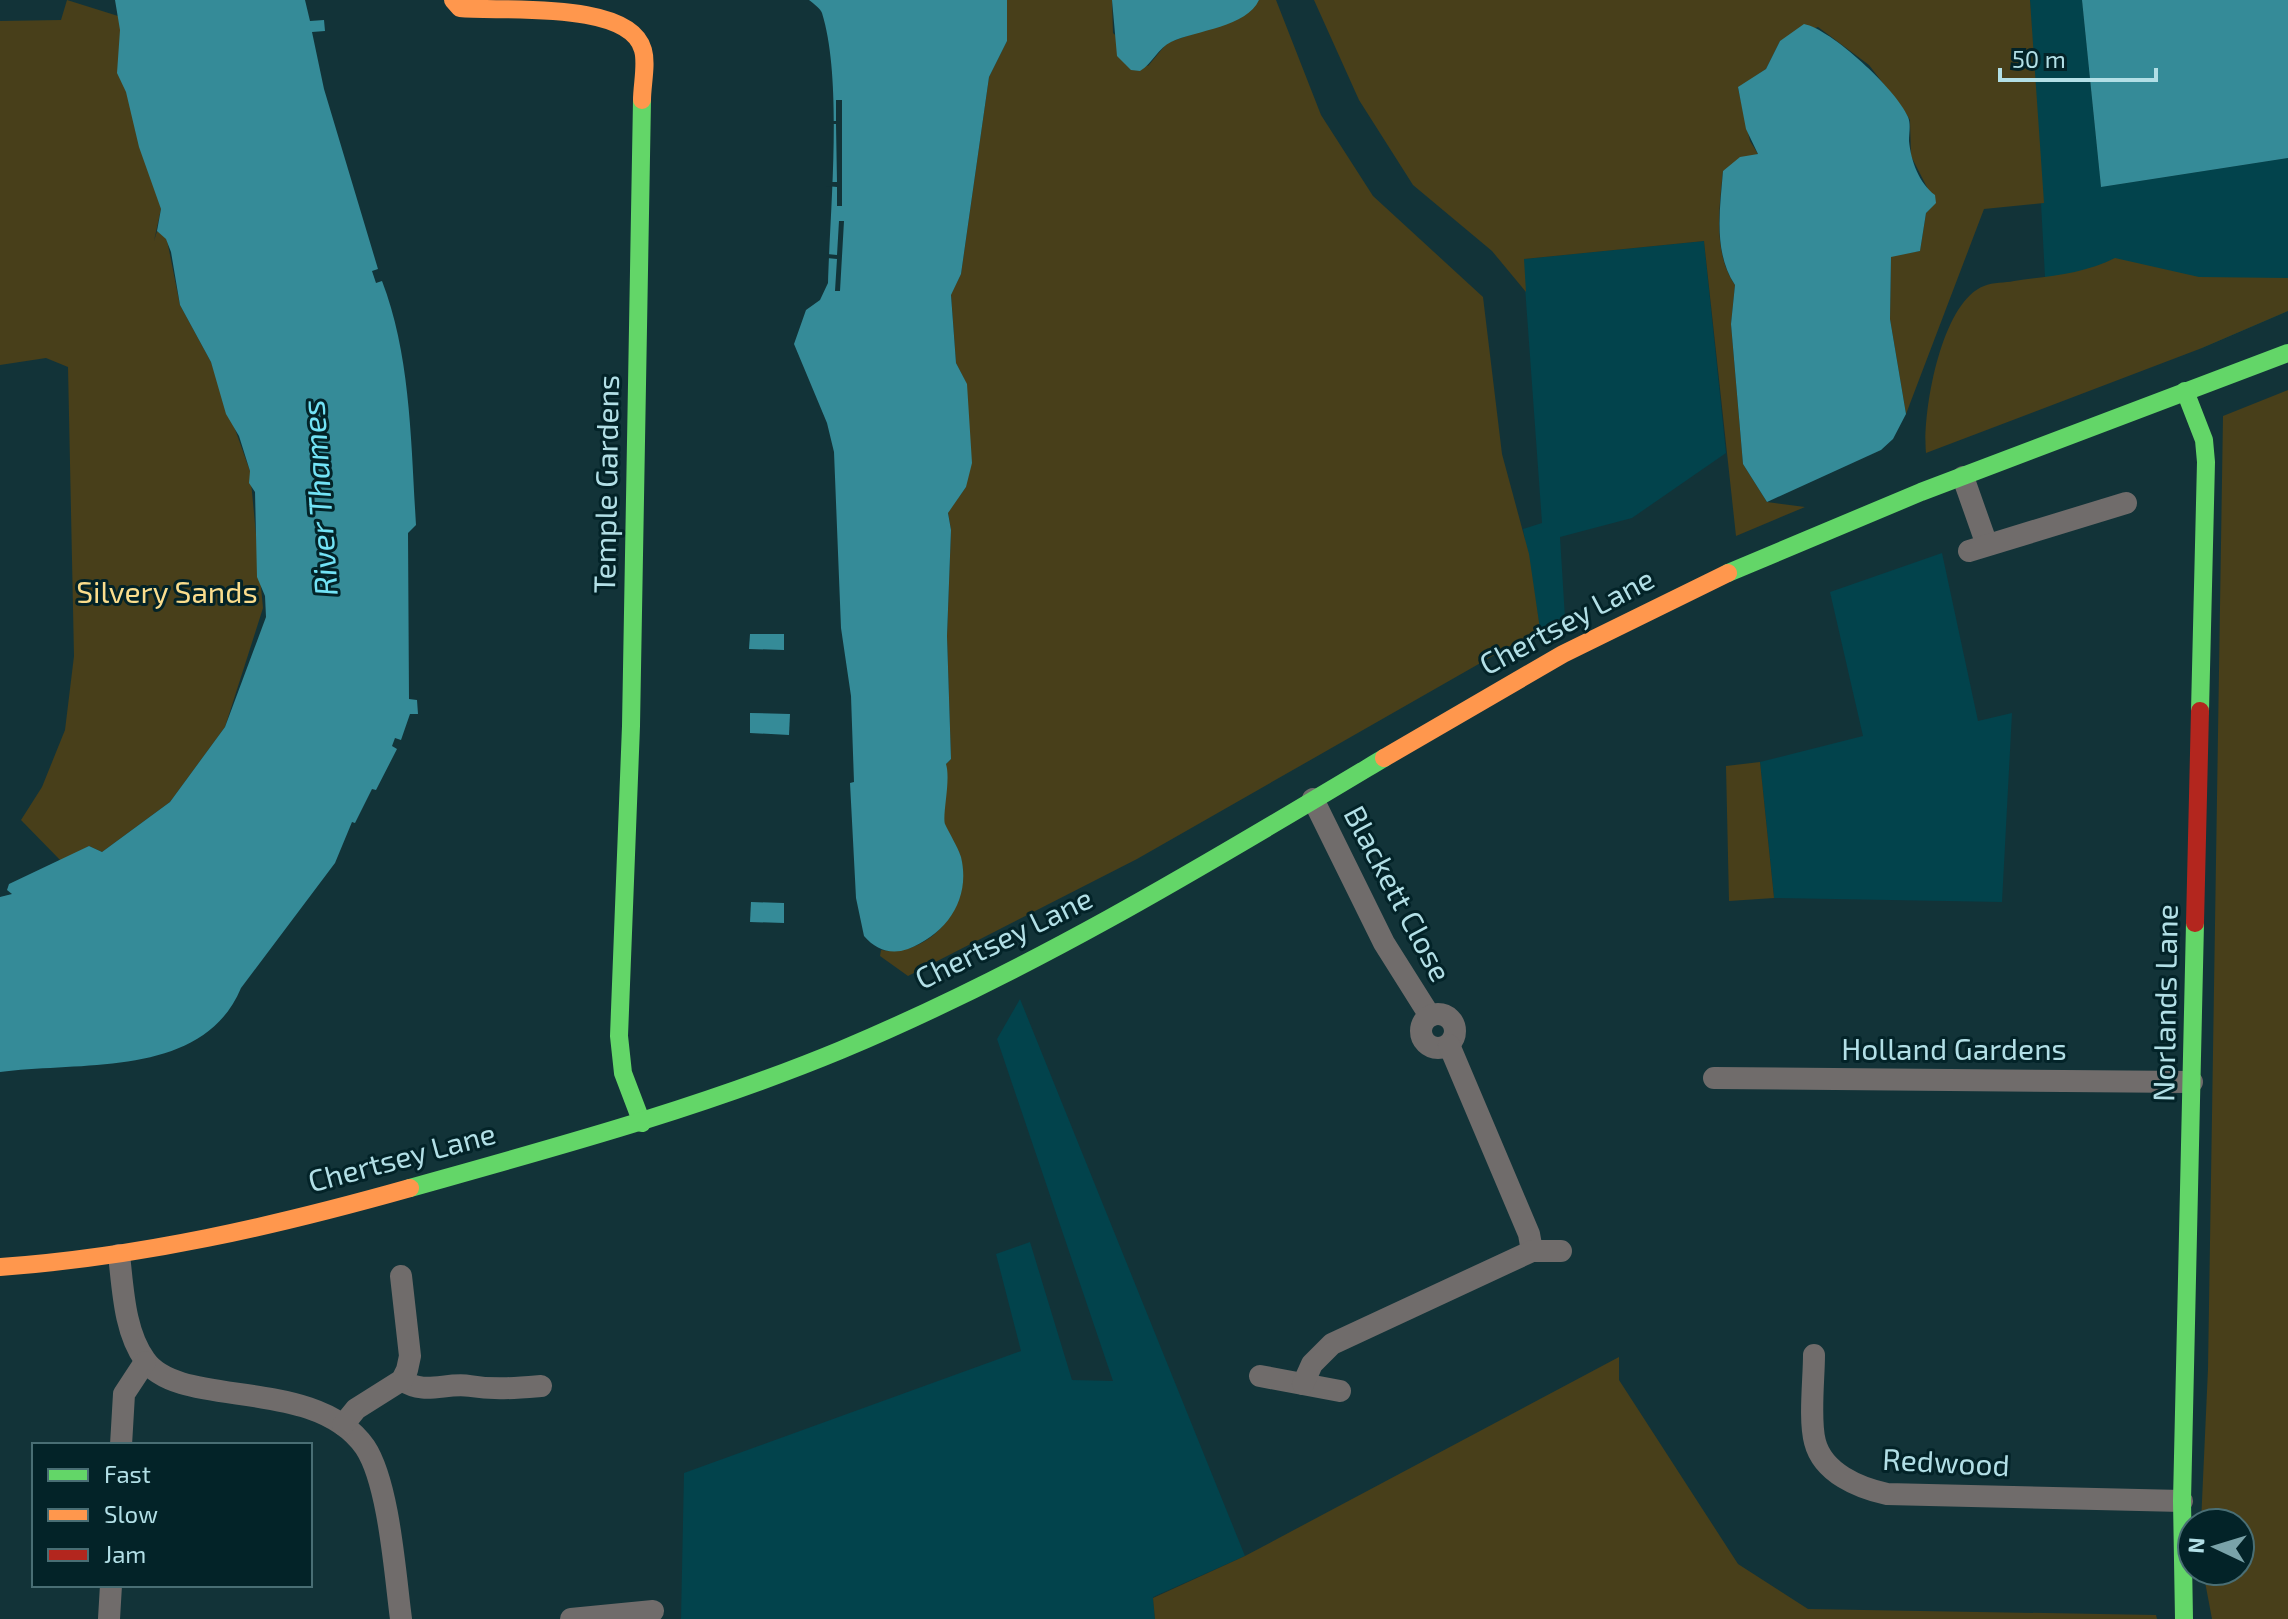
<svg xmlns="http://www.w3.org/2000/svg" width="2288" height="1619" font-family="'Exo 2',sans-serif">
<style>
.built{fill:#02434c}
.green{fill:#483f1a}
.water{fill:#358b98}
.pier{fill:#123338}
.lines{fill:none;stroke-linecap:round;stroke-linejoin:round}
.street{stroke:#706c6b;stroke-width:22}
.fast{stroke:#63d668;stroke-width:18}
.slow{stroke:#ff974d;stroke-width:18}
.jam{stroke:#b3261e;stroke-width:18}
.labels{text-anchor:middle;stroke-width:6;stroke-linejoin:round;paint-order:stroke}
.street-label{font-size:30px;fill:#b2dfe6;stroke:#032328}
.park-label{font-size:30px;fill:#fbdd8c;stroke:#032328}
.water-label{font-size:32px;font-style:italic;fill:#73e3f6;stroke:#032328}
</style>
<rect width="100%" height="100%" fill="#123338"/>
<g class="built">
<polygon points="2030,0 2082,0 2101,187 2288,158 2288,311 2202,348 2045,277"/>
<polygon points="1704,241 1726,453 1632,518 1560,537 1565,618 1540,629 1523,529 1542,523 1523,259"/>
<polygon points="1942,553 1978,721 2012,713 2002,902 1774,898 1760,762 1863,736 1830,592"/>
<polygon points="1020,999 1245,1556 1153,1597 1155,1619 681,1619 684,1473 1021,1351 996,1254 1030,1242 1072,1380 1113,1381 997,1039"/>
</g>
<g class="green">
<polygon points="67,0 118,16 161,209 154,241 162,215 180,305 211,362 250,471 263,608 225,727 170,802 102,852 89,846 61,861 21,820 42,787 65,730 74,656 68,367 46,358 0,365 0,21 61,20"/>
<path d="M1007,0H1112L1113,33L1148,66L1167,43L1241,17L1259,0H1276L1321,115L1373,196L1483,297L1502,454L1529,554L1540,629L1137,859L908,976L880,956L881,950C931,958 971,906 961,859C958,845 946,832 943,819C940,803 945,780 946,764L951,759L947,636L951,530L948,512L966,487L967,385L956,363L951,294L961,274L989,77L1007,41Z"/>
<path d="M1314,0H2030L2044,203L1984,209L1906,414L1890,319L1891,256L1920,251L1926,213L1935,203L1911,156L1910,120L1905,112L1869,65L1818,27L1780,41L1766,69L1738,88L1750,141L1758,154L1723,171C1719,209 1713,253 1735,285L1731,324L1743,464L1767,502L1805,507L1736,536L1704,241L1524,259L1526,292L1492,251L1413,185L1359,100Z"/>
<path d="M2115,258L2199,277L2288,278V311L2202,348L1926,453C1922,413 1941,302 1984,286C1993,282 2005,283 2014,281C2049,276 2084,274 2115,258Z"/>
<polygon points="2288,390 2288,1619 2212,1619 2203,1571 2240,1571 2240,1523 2201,1523 2208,1369 2223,416"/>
<polygon points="1760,762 1774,898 1729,901 1726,766"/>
<polygon points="1619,1357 1619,1380 1738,1564 1808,1609 2156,1615 2157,1619 1155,1619 1153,1598 1245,1556"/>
</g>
<g class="water">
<path d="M115,0H305L310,21L324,20L325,31L312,32L324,89L378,269L372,271L376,283L382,281C411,356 411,445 416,525L408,533L409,699L417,700L418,714H410L401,740L395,738L392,746L397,749L376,790L372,789L355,823L352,822L335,863L241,988C203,1079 81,1061 0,1072V897L12,894L7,890L9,884L89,846L102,852L170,802L225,727L266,617L265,596L257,577L255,492L249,483L250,471L239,436L226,414L211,362L180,305L171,252L166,239L157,231L161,209L139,147L126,92L117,73L120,30Z"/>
<path d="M809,0H1007V41L989,77L961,274L951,295L956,363L967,384L972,463L966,487L948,513L951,530L947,636L951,759L946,764C951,780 942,815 945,824C950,835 957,845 961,857C971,899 947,934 908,949C891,955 876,950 864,936L856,898L850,783L854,782L851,696L841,628L834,452L827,423L794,344L806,310L820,300L828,283C830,208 843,81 822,13C821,9 813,3 809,0Z"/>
<path d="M1112,0H1259C1247,27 1197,30 1171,42C1159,47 1152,64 1140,71L1131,70L1117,56Z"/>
<polygon points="2082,0 2288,0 2288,158 2101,187"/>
<path d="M1804,24C1831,29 1897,90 1908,117C1911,124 1909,133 1909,141C1911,161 1919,183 1935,195L1936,203L1926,213L1920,251L1891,257L1890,319L1906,414L1893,439L1881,450L1767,502L1743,464L1731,324L1735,285C1713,252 1720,209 1723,171L1740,157L1758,154L1746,129L1738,87L1766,69L1780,41Z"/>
<polygon points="750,634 784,634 784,650 749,649"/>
<polygon points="750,713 790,714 789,735 750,733"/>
<polygon points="751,902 784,903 784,923 750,922"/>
</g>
<g class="pier">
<polygon points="836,100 842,100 842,206 837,206 837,187 826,186 826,182 837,182 836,124 827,124 827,121 836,121"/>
<polygon points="839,221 844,221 840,291 835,291 837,259 827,258 827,254 837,255"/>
</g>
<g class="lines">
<g class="street">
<polyline points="1963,477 1987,545"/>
<polyline points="1969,551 2126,503"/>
<polyline points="1313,799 1384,943 1430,1016"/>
<circle cx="1438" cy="1031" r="17"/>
<polyline points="1449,1045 1529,1234 1532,1251"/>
<polyline points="1714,1078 2192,1082"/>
<path d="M119,1255C123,1288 124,1331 145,1360C179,1410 315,1375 365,1447C389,1483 395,1574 401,1619"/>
<path d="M1814,1355C1814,1379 1809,1420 1815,1442C1823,1473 1859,1488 1887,1494L2182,1501"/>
<polyline points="1260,1376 1340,1391"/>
<path d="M402,1380C425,1396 445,1382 470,1386C494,1390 516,1388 541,1386"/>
<polyline points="1303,1384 1312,1364 1332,1344 1532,1251 1561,1251"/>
<polyline points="343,1425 356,1409 402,1380 407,1370 410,1356 401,1276"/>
<polyline points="121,1445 124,1394 145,1362"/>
<polyline points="109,1619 111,1585"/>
<polyline points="571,1619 653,1611"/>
</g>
<g class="fast">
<polyline points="2185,391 2204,440 2206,462 2200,711"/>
<polyline points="1728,573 1921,492 2288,353"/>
<polyline points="642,1123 623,1073 619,1036 631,726 642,100"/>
<path d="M410,1188C556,1147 701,1108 841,1050C1032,970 1207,864 1384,758"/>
<polyline points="2184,1619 2182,1501 2195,923"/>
</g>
<g class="slow">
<path d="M453,0L460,8C502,12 630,0 643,50C647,64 642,85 642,100"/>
<polyline points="1384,758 1563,654 1728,573"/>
<path d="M0,1267C140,1257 275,1226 410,1188"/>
</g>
<polyline class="jam" points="2195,923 2200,711"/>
</g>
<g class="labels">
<g class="street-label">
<text transform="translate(607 484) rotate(-89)" y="10">Temple Gardens</text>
<text transform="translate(1567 622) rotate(-28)" y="10">Chertsey Lane</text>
<text transform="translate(1397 894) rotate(62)" y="10">Blackett Close</text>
<text transform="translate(1004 939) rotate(-26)" y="10">Chertsey Lane</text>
<text transform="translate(2166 1003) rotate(-89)" y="10">Norlands Lane</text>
<text x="1954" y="1060">Holland Gardens</text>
<text transform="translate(402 1158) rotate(-15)" y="10">Chertsey Lane</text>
<text transform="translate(1946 1463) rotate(3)" y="10">Redwood</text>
</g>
<g class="park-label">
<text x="167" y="603">Silvery Sands</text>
</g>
<g class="water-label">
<text transform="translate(320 498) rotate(-94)" y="11">River Thames</text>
</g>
</g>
<rect x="32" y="1443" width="280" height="144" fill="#032328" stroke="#496e74" stroke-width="2"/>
<rect x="48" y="1469" width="40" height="12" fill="#63d668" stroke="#496e74" stroke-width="2"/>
<text x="104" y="1483" font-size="24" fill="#b2dfe6">Fast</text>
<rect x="48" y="1509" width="40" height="12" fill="#ff974d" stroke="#496e74" stroke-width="2"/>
<text x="104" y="1523" font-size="24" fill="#b2dfe6">Slow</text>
<rect x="48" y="1549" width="40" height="12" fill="#b3261e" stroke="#496e74" stroke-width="2"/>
<text x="104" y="1563" font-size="24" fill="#b2dfe6">Jam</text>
<g transform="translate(2216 1547) rotate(274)"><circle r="38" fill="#032328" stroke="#496e74" stroke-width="2"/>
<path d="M0-6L14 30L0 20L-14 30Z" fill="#7aa3a9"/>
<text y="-12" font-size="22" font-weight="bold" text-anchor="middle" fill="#b2dfe6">N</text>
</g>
<path d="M2000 68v12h156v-12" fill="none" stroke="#b2dfe6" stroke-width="4"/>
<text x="2012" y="68" font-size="24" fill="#b2dfe6" stroke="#032328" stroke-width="6" paint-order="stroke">50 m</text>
</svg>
